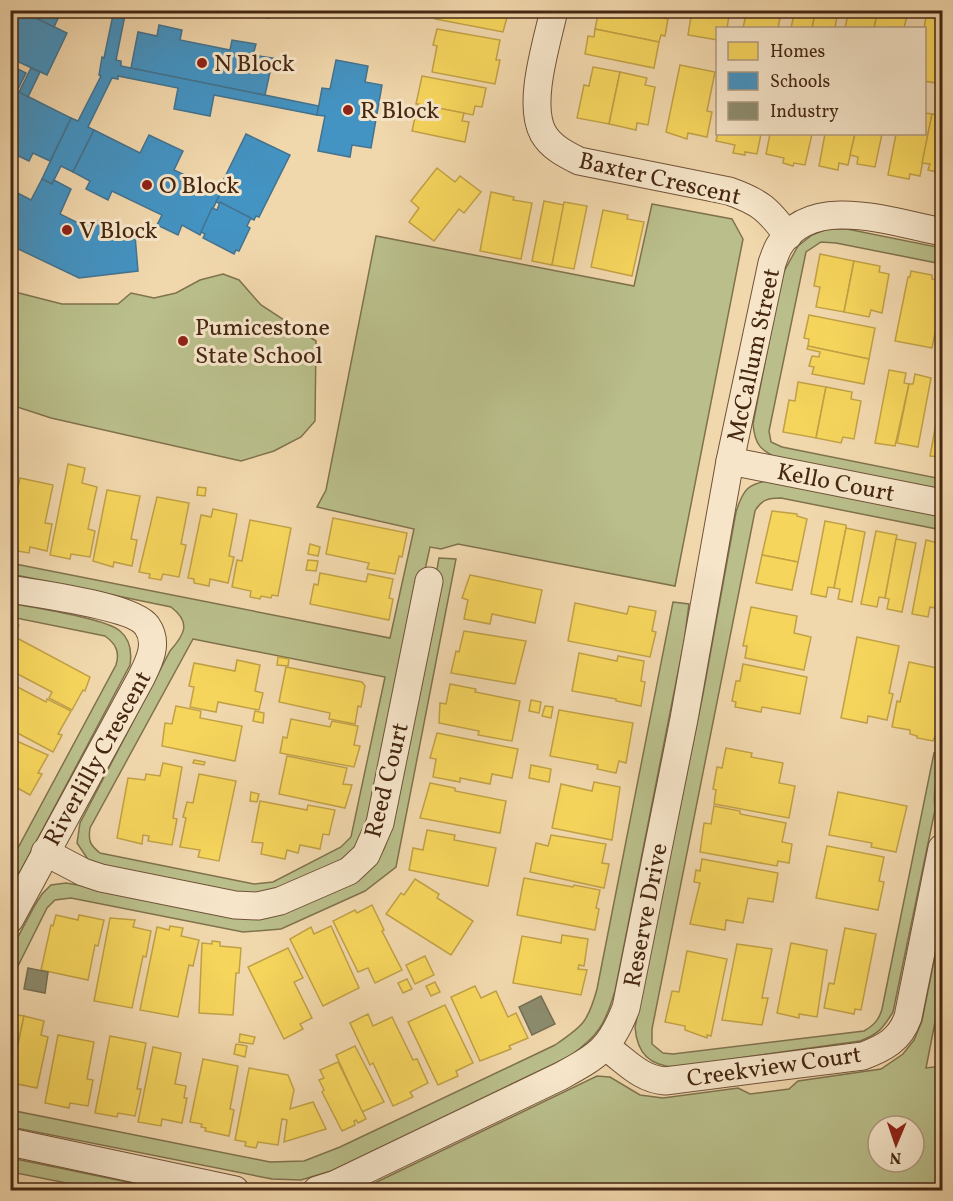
<svg xmlns="http://www.w3.org/2000/svg" width="953" height="1201" font-family="Vollkorn,serif">
<style>
.green{fill:#b9be8a;stroke:#80724e;stroke-width:1.5;fill-rule:evenodd}
.homes{fill:#f6d55c;stroke:#c1a146;stroke-width:1.5}
.schools{fill:#4393c3;stroke:#44738e;stroke-width:1.5}
.industry{fill:#8c8c6e;stroke:#776e52;stroke-width:1.5}
.lines{fill:none;stroke-linecap:round;stroke-linejoin:round}
.minor-casing{stroke:#715338;stroke-width:29}
.minor{stroke:#f6e5c9;stroke-width:27}
.poi-dot{fill:#8f2418;stroke:#f6e5c9;stroke-width:2}
.labels{text-anchor:middle;stroke-width:6;stroke-linejoin:round;paint-order:stroke}
.poi-label{font-size:24px;fill:#462712;stroke:#f6e5c9;text-anchor:start}
.street-label{font-size:24px;fill:#462712;stroke:#f6e5c9}
</style>
<rect width="100%" height="100%" fill="#f1d7ac"/>
<filter id="stains"><feTurbulence type="fractalNoise" baseFrequency=".00333" numOctaves="4"/><feColorMatrix values="0 0 0 0 .2 0 0 0 0 .09 0 0 0 0 .02 0 0 0 .5 -.17"/></filter>
<radialGradient id="worn" r=".72"><stop offset=".6" stop-color="#630" stop-opacity="0"/><stop offset="1" stop-color="#630" stop-opacity=".3"/></radialGradient>
<g class="green">
<path d="M652,204L732,219L743,239L675,586L458,544L441,549L430,547L372,811L360,843L339,863L278,891L240,894L98,866L89,861L77,843L80,823L170,651C184,635 192,623 171,607L11,574L10,563L390,638L414,529L317,507L326,490L376,236L634,286ZM193,639L385,677L351,837L341,847L273,882L254,884L100,853C90,845 88,841 90,828Z"/>
<path d="M827,229H847L942,248V264L836,243L821,242L806,252L769,431L771,442L782,447L942,479V492L779,459C761,450 755,446 753,424L782,275L798,246L812,235Z"/>
<polygon points="223,274 239,280 261,305 316,341 315,421 301,437 274,451 241,461 51,418 11,405 11,291 62,304 118,304 131,293 154,298 176,293 200,280"/>
<path d="M773,480L942,514V530L781,498C768,498 761,500 755,511L652,1029V1044L663,1053L673,1054L864,1031C874,1025 879,1020 882,1009L934,753L942,755V776C933,784 934,798 935,810L893,1012C883,1028 879,1034 860,1041L676,1067C650,1066 637,1054 635,1027L703,694L736,512C743,489 748,483 773,480Z"/>
<polygon points="439,558 456,559 396,867 365,891 281,929 243,932 71,898 55,900 47,908 11,980 11,950 35,905 42,894 51,885 66,883 90,887 221,914 377,860 384,849 389,835"/>
<path d="M673,602L689,604L684,642L615,991C605,1025 598,1036 570,1056L331,1171L301,1180L272,1179L11,1127L10,1110L270,1162L304,1161L340,1147L555,1045C583,1026 588,1022 597,989Z"/>
<path d="M11,603C33,608 105,618 120,631C131,640 132,652 130,665L11,889V861L116,665C120,652 116,644 105,636L11,617Z"/>
<path d="M942,920V987L926,1068L942,1066V1190H360L597,1076L610,1077L640,1095L663,1098L738,1088L750,1094L789,1089L798,1081L881,1069L903,1054L914,1040L922,1021ZM878,1126H914V1162H878Z"/>
<polygon points="11,1158 166,1190 101,1190 11,1172"/>
</g>
<g class="homes">
<polygon points="436,10 509,10 503,32 435,19"/>
<polygon points="614,10 625,10 668,19 665,36 661,35 659,42 595,29 598,15 613,18"/>
<polygon points="692,10 730,10 727,28 718,28 718,40 688,35"/>
<polygon points="747,10 790,10 789,15 781,13 778,28 743,28"/>
<polygon points="795,10 816,10 812,28 791,28"/>
<polygon points="816,10 838,10 835,28 812,28"/>
<polygon points="849,10 878,10 874,28 845,28"/>
<polygon points="878,10 898,10 897,14 907,16 904,28 874,28"/>
<polygon points="927,11 942,12 942,84 924,81 924,28"/>
<polygon points="437,29 500,40 496,60 500,60 495,84 432,72 437,46 433,45"/>
<polygon points="595,29 659,42 654,68 585,54 588,36 594,37"/>
<polygon points="680,65 715,72 707,111 712,112 707,137 688,133 687,139 666,132"/>
<polygon points="593,67 620,72 609,124 577,118 584,85 589,86"/>
<polygon points="620,72 647,78 645,85 655,87 648,125 637,123 636,130 609,124"/>
<polygon points="422,76 486,88 482,107 475,106 473,115 416,104"/>
<polygon points="418,104 464,113 462,121 469,122 465,142 412,131"/>
<polygon points="924,113 932,114 920,176 910,174 909,179 888,175 896,134 924,134"/>
<polygon points="932,114 942,116 942,170 938,169 937,172 928,170 930,164 922,163"/>
<polygon points="718,132 718,134 761,134 757,154 745,152 745,155 733,153 735,145 716,141"/>
<polygon points="770,134 812,134 805,165 794,163 793,166 783,163 784,158 766,154"/>
<polygon points="825,134 855,134 848,165 839,163 838,170 819,166"/>
<polygon points="855,134 882,134 875,167 857,164 858,157 850,155"/>
<polygon points="437,168 455,182 460,176 481,192 464,213 459,209 434,241 409,222 419,208 411,201"/>
<polygon points="491,192 514,197 513,200 532,203 521,259 480,251"/>
<polygon points="544,201 564,205 552,265 532,261"/>
<polygon points="564,202 587,206 574,269 552,265"/>
<polygon points="603,210 628,215 627,219 644,222 632,276 591,267"/>
<polygon points="820,254 854,261 844,312 816,307 820,287 814,286"/>
<polygon points="854,261 880,266 879,272 889,274 882,313 871,310 869,317 844,312"/>
<polygon points="911,271 932,275 932,279 942,281 942,308 940,308 932,348 895,341 908,277 910,277"/>
<polygon points="809,315 875,328 869,359 808,346 809,339 804,338"/>
<polygon points="808,346 869,359 864,384 812,374 814,367 809,366 812,356 819,357 820,352 807,349"/>
<polygon points="889,370 906,373 904,383 909,384 895,446 875,443"/>
<polygon points="915,374 931,378 918,447 897,443 909,384 913,384"/>
<polygon points="798,382 826,387 816,438 783,432 789,400 795,401"/>
<polygon points="826,387 852,392 851,399 861,401 854,439 843,437 841,443 816,438"/>
<polygon points="942,391 942,462 940,461 941,457 930,456"/>
<polygon points="68,464 85,468 82,483 97,487 88,529 95,531 90,557 71,554 70,559 50,555"/>
<polygon points="20,478 53,485 45,523 52,524 47,551 30,547 29,553 17,551 18,548 10,547 10,525"/>
<polygon points="198,487 206,488 205,496 197,495"/>
<polygon points="107,490 140,496 131,539 137,540 132,566 114,562 113,567 93,561"/>
<polygon points="157,497 189,503 181,544 186,545 179,577 163,574 161,580 149,578 150,574 139,572"/>
<polygon points="213,509 237,514 229,556 234,557 228,583 210,579 209,586 194,583 194,579 188,578 201,515 211,517"/>
<polygon points="772,511 797,514 797,516 807,519 798,562 762,555"/>
<polygon points="333,518 407,533 402,557 399,556 395,574 367,569 369,563 326,554"/>
<polygon points="250,520 291,528 278,596 272,595 271,598 261,596 260,599 250,597 251,591 232,587 237,560 242,561"/>
<polygon points="825,521 846,525 846,528 834,588 828,587 826,597 811,594"/>
<polygon points="846,528 865,532 852,602 838,599 840,589 834,588"/>
<polygon points="876,531 897,535 885,598 879,597 877,607 861,604"/>
<polygon points="896,539 916,543 902,612 887,609 889,599 885,598"/>
<polygon points="926,540 942,544 942,572 935,608 930,607 928,617 912,614"/>
<polygon points="310,544 320,547 318,556 308,554"/>
<polygon points="762,555 798,562 792,590 756,583"/>
<polygon points="308,560 318,561 316,571 306,570"/>
<polygon points="942,572 942,620 938,619 940,609 935,608"/>
<polygon points="320,573 366,582 368,574 393,579 389,598 393,599 389,620 310,604 314,584 318,585"/>
<polygon points="470,575 542,590 535,623 492,614 490,624 464,619 468,600 462,598"/>
<polygon points="575,603 627,614 629,606 656,611 652,631 656,632 650,657 568,641"/>
<polygon points="751,607 797,616 794,633 811,637 804,670 745,658 747,646 743,646"/>
<polygon points="15,622 19,625 15,634 10,631"/>
<polygon points="464,631 526,641 515,684 451,673 456,651 459,652"/>
<polygon points="857,637 899,646 889,693 893,694 887,720 868,716 867,723 841,718"/>
<polygon points="17,638 90,677 85,691 83,690 72,710 49,698 52,692 10,670 10,649"/>
<polygon points="579,653 617,661 618,656 644,661 641,681 645,682 641,706 616,701 616,699 572,691"/>
<polygon points="278,657 289,659 288,666 277,665"/>
<polygon points="237,660 260,665 255,691 263,693 259,710 218,702 216,712 190,707 194,687 189,686 194,663 235,671"/>
<polygon points="909,662 942,669 942,732 941,737 935,736 933,741 917,738 917,736 910,734 910,730 892,727 897,701 900,702"/>
<polygon points="743,664 807,677 800,714 762,707 761,712 735,707 736,702 732,701 736,681 740,681"/>
<polygon points="286,667 362,682 365,686 361,707 358,706 355,724 329,719 330,713 279,702"/>
<polygon points="10,683 46,702 47,699 71,711 58,734 62,735 53,752 10,729"/>
<polygon points="450,684 476,689 475,692 520,701 512,741 478,735 479,731 439,723 440,703 446,704"/>
<polygon points="531,700 541,702 539,713 529,711"/>
<polygon points="176,706 201,711 200,718 242,726 235,761 162,746 165,723 172,724"/>
<polygon points="545,706 553,707 551,718 542,716"/>
<polygon points="559,710 633,723 626,763 619,761 616,773 597,769 598,765 550,756"/>
<polygon points="255,711 264,713 263,723 253,721"/>
<polygon points="291,719 330,727 332,721 358,726 354,745 360,746 354,767 280,753 283,737 287,738"/>
<polygon points="437,733 518,749 512,778 492,774 490,784 460,778 460,782 433,777 436,759 430,758"/>
<polygon points="10,738 48,755 38,773 42,774 30,795 10,784"/>
<polygon points="726,748 752,753 751,757 783,763 779,783 795,786 789,818 714,804 716,790 713,789 717,767 722,768"/>
<polygon points="287,756 347,768 343,784 352,785 345,808 279,794"/>
<polygon points="194,760 205,762 204,765 193,763"/>
<polygon points="163,763 182,767 173,818 177,819 172,845 148,841 149,836 143,835 142,844 117,838 128,778 145,780 146,774 160,776"/>
<polygon points="531,765 551,769 549,782 529,778"/>
<polygon points="199,774 236,781 219,861 198,857 200,850 180,847 186,818 183,817 187,802 193,803"/>
<polygon points="594,782 620,787 612,840 552,828 561,784 592,791"/>
<polygon points="430,783 455,788 455,791 506,801 500,833 420,818"/>
<polygon points="10,790 16,793 10,804"/>
<polygon points="251,792 259,794 257,802 250,801"/>
<polygon points="838,792 907,806 896,852 871,847 872,843 829,835"/>
<polygon points="260,801 307,810 308,805 335,810 329,835 323,834 320,849 300,845 298,853 287,850 285,859 261,854 263,843 252,842"/>
<polygon points="714,806 740,811 740,814 786,823 782,842 792,844 789,863 778,861 777,866 700,852 704,823 711,824"/>
<polygon points="427,830 455,835 454,840 496,848 488,886 409,870 413,848 423,850"/>
<polygon points="551,835 606,844 602,863 609,864 604,888 530,872 536,843 548,846"/>
<polygon points="827,846 884,857 879,881 884,882 878,910 816,898"/>
<polygon points="702,859 778,873 773,902 748,898 743,923 726,920 725,930 690,924 700,883 694,882 696,870 700,871"/>
<polygon points="524,878 573,887 574,885 600,890 596,908 599,909 595,930 517,915"/>
<polygon points="415,879 439,894 437,898 473,921 451,955 386,914 401,893 404,895"/>
<polygon points="372,905 384,930 382,931 402,970 375,983 368,968 358,972 333,921 355,910 357,913"/>
<polygon points="56,915 78,920 79,915 104,920 98,946 95,945 88,980 41,970 51,925 53,926"/>
<polygon points="110,918 135,920 133,927 151,931 146,957 143,956 132,1008 94,1001"/>
<polygon points="170,926 183,928 181,936 199,940 193,966 189,965 178,1017 140,1010 157,927 169,930"/>
<polygon points="331,926 359,988 323,1006 290,939 311,927 314,934"/>
<polygon points="845,928 876,934 861,1010 855,1009 854,1014 824,1008 829,983 834,984"/>
<polygon points="562,935 588,939 584,966 579,965 578,969 587,970 581,995 513,983 522,936 561,943"/>
<polygon points="212,941 220,942 220,946 241,948 239,973 236,973 233,1015 199,1013 202,943 212,944"/>
<polygon points="791,943 827,950 817,1017 799,1014 799,1018 777,1013"/>
<polygon points="737,944 772,949 762,998 768,998 762,1025 722,1020"/>
<polygon points="288,948 303,978 294,982 312,1018 300,1024 303,1029 284,1039 248,967"/>
<polygon points="687,951 727,959 711,1036 707,1035 707,1038 685,1030 685,1026 665,1022 672,991 679,992"/>
<polygon points="425,956 434,975 415,984 406,965"/>
<polygon points="407,979 412,989 403,993 398,983"/>
<polygon points="435,982 440,992 431,996 426,986"/>
<polygon points="475,986 481,998 496,991 508,1017 516,1013 528,1038 509,1046 511,1049 480,1061 451,997"/>
<polygon points="445,1005 473,1063 456,1071 458,1076 438,1085 408,1022"/>
<polygon points="10,1014 24,1016 10,1082"/>
<polygon points="368,1014 373,1026 392,1017 413,1060 417,1059 428,1083 410,1092 413,1097 393,1106 373,1063 370,1065 350,1023"/>
<polygon points="24,1016 44,1021 41,1035 48,1037 37,1088 17,1084 16,1090 10,1089 10,1082"/>
<polygon points="240,1034 255,1037 253,1044 239,1042"/>
<polygon points="58,1035 94,1042 87,1079 93,1080 88,1106 70,1103 69,1108 45,1103"/>
<polygon points="110,1036 146,1043 137,1089 141,1089 135,1116 118,1113 117,1117 95,1113"/>
<polygon points="236,1044 247,1046 245,1057 234,1054"/>
<polygon points="355,1046 384,1102 362,1112 336,1055"/>
<polygon points="153,1047 181,1053 175,1084 186,1086 184,1098 187,1098 182,1123 162,1119 161,1126 138,1122"/>
<polygon points="203,1059 238,1066 230,1109 234,1110 229,1136 205,1131 206,1128 201,1127 202,1124 190,1122"/>
<polygon points="338,1062 366,1119 358,1123 356,1120 354,1121 355,1125 342,1131 322,1092 324,1090 319,1080 324,1078 320,1070"/>
<polygon points="249,1068 288,1075 294,1090 290,1109 313,1102 326,1129 284,1142 287,1120 282,1119 278,1145 258,1142 256,1148 245,1146 246,1142 235,1140"/>
</g>
<g class="schools">
<polygon points="10,10 20,10 67,33 47,75 10,58"/>
<polygon points="20,10 62,10 54,27"/>
<polygon points="114,10 126,10 116,60 121,61 121,66 319,106 317,115 214,95 210,116 174,109 178,88 118,76 118,79 112,78 88,127 94,130 73,172 61,166 52,184 42,179 71,118 78,121 101,76 99,75 102,57 104,58"/>
<polygon points="232,10 271,10 269,18"/>
<polygon points="159,25 182,30 180,40 230,50 232,40 256,44 253,55 273,58 265,95 131,68 138,32 157,36"/>
<polygon points="336,60 368,66 365,82 382,85 371,148 352,145 350,157 318,151 325,116 317,115 322,88 330,89"/>
<polygon points="10,65 26,73 17,91 71,118 50,161 33,153 29,161 10,152"/>
<polygon points="31,68 40,72 28,97 19,92"/>
<polygon points="94,130 140,153 149,135 183,151 174,170 221,192 200,235 182,225 178,235 157,225 162,215 112,191 108,200 86,189 90,181 73,172"/>
<polygon points="246,134 290,155 259,217 256,216 254,220 216,202 221,192 218,191"/>
<polygon points="42,179 52,184 54,180 71,189 60,214 80,224 103,220 135,235 138,271 79,278 10,245 10,189 31,200"/>
<polygon points="220,202 251,218 247,226 250,228 239,251 236,250 234,254 203,238 205,234 201,232 212,208 217,210"/>
</g>
<g class="industry">
<polygon points="28,968 48,972 45,993 24,989"/>
<polygon points="541,996 555,1024 532,1035 519,1007"/>
</g>
<g class="lines">
<defs>
<g id="minor">
<path d="M554,10C547,43 527,103 543,133C551,147 565,154 579,161L729,191C760,202 768,209 788,236"/>
<polyline points="730,461 942,503"/>
<path d="M10,589C37,594 134,606 147,626C159,643 149,662 141,678L10,919"/>
<polyline points="45,852 83,872 101,878 235,905 258,906 280,901 349,871 366,855 380,823 429,581"/>
<path d="M606,1047C626,1061 640,1079 665,1081L863,1056C884,1048 900,1040 908,1017L942,848"/>
<polyline points="10,1142 235,1190"/>
<path d="M317,1190L336,1184L561,1076C599,1055 610,1049 626,1008L684,719L730,461L772,263C774,258 776,251 779,246C811,192 894,223 942,232"/>
</g>
</defs>
<use href="#minor" class="minor-casing"/>
<use href="#minor" class="minor"/>
</g>
<g class="poi-dot">
<circle cx="202" cy="63" r="6"/>
<circle cx="348" cy="110" r="6"/>
<circle cx="147" cy="185" r="6"/>
<circle cx="67" cy="230" r="6"/>
<circle cx="183" cy="341" r="6"/>
</g>
<g class="labels">
<g class="poi-label">
<text x="214" y="71">N Block</text>
<text x="360" y="118">R Block</text>
<text x="159" y="193">O Block</text>
<text x="79" y="238">V Block</text>
<text x="195" y="335">Pumicestone<tspan x="195" dy="28">State School</tspan></text>
</g>
<g class="street-label">
<text transform="translate(660 178) rotate(13)" y="8">Baxter Crescent</text>
<text transform="translate(753 355) rotate(-78)" y="8">McCallum Street</text>
<text transform="translate(836 482) rotate(11)" y="8">Kello Court</text>
<text transform="translate(97 758) rotate(-61)" y="8">Riverlilly Crescent</text>
<text transform="translate(386 780) rotate(-76)" y="8">Reed Court</text>
<text transform="translate(645 915) rotate(-79)" y="8">Reserve Drive</text>
<text transform="translate(774 1066) rotate(-8)" y="8">Creekview Court</text>
</g>
</g>
<rect width="953" height="1201" fill="none" stroke="#f1d7ac" stroke-width="36"/>
<rect x="12" y="12" width="929" height="1177" fill="none" stroke="#462712" stroke-width="3"/>
<rect x="18" y="18" width="917" height="1165" fill="none" stroke="#462712" stroke-width="1.5"/>
<rect x="716" y="27" width="210" height="108" fill="#f6e5c9" stroke="#b09980" stroke-width="1.5"/>
<rect x="728" y="42" width="30" height="18" fill="#f6d55c" stroke="#b09980" stroke-width="1.5"/>
<text x="770" y="57" font-size="18" fill="#462712">Homes</text>
<rect x="728" y="72" width="30" height="18" fill="#4393c3" stroke="#b09980" stroke-width="1.5"/>
<text x="770" y="87" font-size="18" fill="#462712">Schools</text>
<rect x="728" y="102" width="30" height="18" fill="#8c8c6e" stroke="#b09980" stroke-width="1.5"/>
<text x="770" y="117" font-size="18" fill="#462712">Industry</text>
<g transform="translate(896 1144) rotate(182)"><circle r="28" fill="#f6e5c9" stroke="#b09980" stroke-width="1.5"/>
<path d="M0-4.5L10 22L0 15L-10 22Z" fill="#8f2418"/>
<text y="-9" font-size="16" font-weight="bold" text-anchor="middle" fill="#462712">N</text>
</g>
<rect width="100%" height="100%" filter="url(#stains)"/>
<rect width="100%" height="100%" fill="url(#worn)"/>
</svg>
